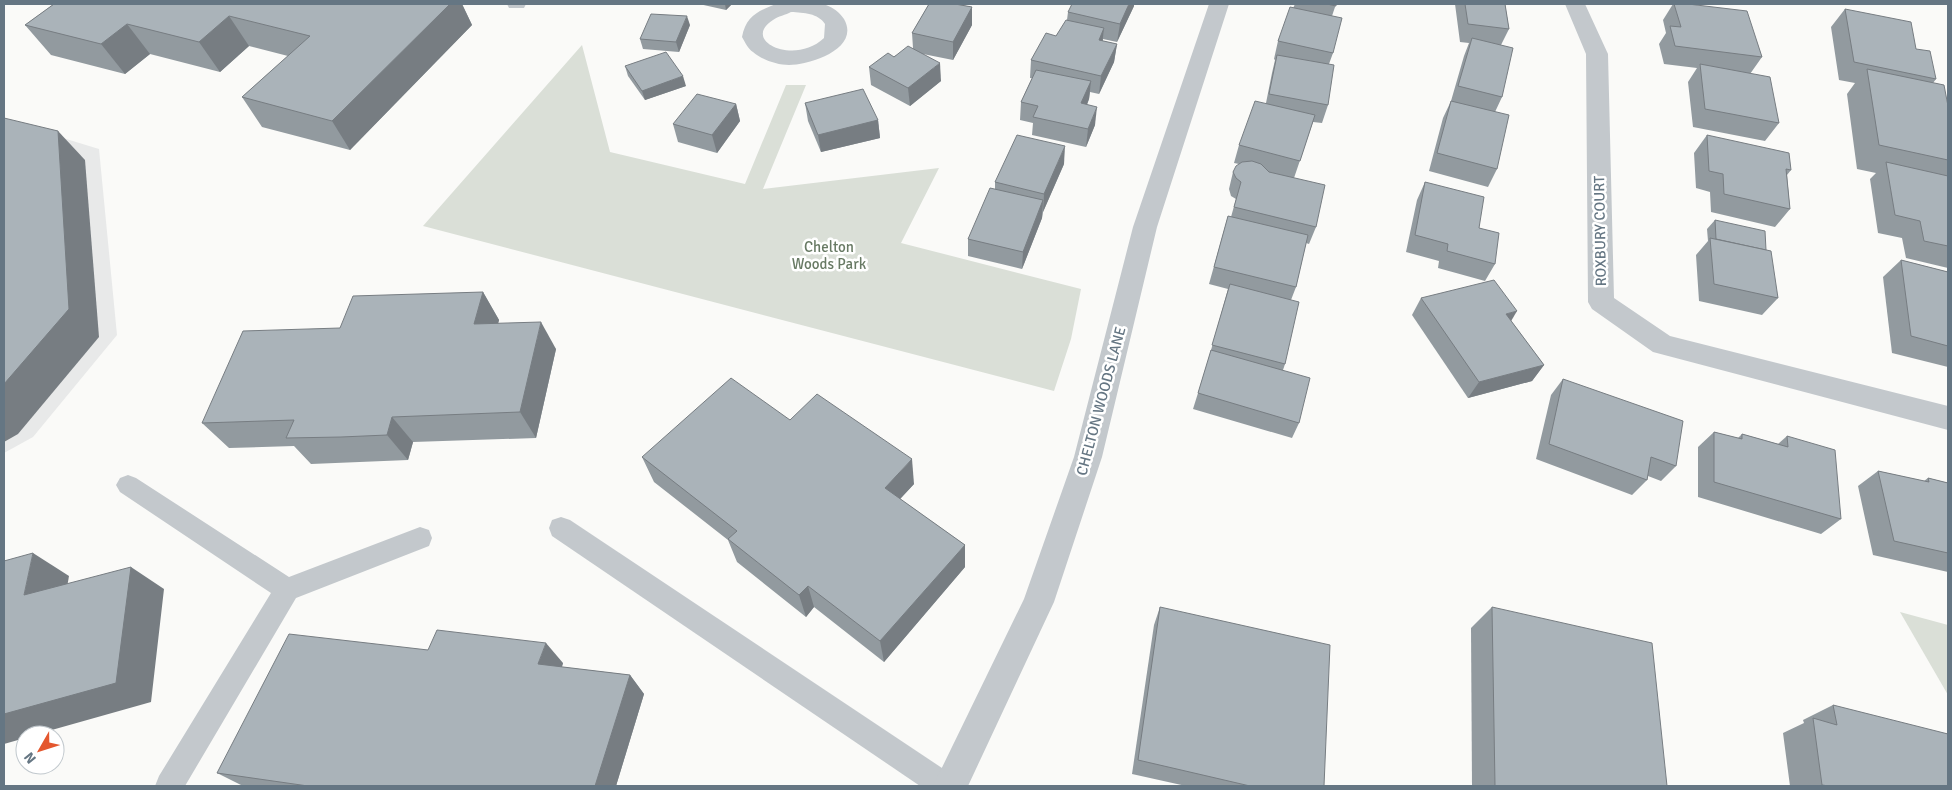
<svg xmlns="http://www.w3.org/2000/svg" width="1952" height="790" font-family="Signika,sans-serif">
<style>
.built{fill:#e8e9e9}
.green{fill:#dadfd7}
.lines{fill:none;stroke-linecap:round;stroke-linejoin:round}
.lane{fill:#c3c8cc;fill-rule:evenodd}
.street{fill:#c3c8cc;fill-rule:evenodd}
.wall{fill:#929a9f}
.shaded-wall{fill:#777d82}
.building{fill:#aab3b9;stroke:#777d82}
.labels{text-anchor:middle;stroke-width:5;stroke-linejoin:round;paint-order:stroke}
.street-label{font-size:15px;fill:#657683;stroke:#fff}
.park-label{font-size:15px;fill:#687a64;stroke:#fff}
</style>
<rect width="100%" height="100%" fill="#fafaf8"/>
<polygon class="built" points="4,120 99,149 117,335 33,437 4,453"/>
<g class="green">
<polygon points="582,45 610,152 745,184 786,85 806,85 763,189 939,168 901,243 1081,289 1071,339 1054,391 423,226"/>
<polygon points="1900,612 1948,625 1948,695"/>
</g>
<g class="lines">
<g class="lane">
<polygon points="507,4 526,4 524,8 509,8"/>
<polygon points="128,475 136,478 289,577 420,527 429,530 432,538 429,546 296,598 185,786 155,786 159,776 271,593 120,492 116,485 120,478"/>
<polygon points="561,517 570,520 954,776 958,786 920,786 552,536 549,528 552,520"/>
</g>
<g class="street">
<path d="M776,4C792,4 811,1 826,5C834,8 839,12 844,19C861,49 809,65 789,65C777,65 762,60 753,52C748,49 745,42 742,37C746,16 758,11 776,4ZM791,12C804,13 818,13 825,24L824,38C795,66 740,41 773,20C778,16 786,15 791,12Z"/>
<polygon points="1209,4 1229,4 1157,227 1102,457 1054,602 968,786 933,786 1024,599 1074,457 1133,227"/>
<polygon points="1565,4 1585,4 1608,54 1614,298 1670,336 1948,406 1948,430 1653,352 1592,309 1588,302 1586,54"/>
</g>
</g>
<g class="wall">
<polygon points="54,4 462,4 472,25 350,150 262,127 242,97 288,56 249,46 220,72 150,54 125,74 51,55 25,25"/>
<polygon points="699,4 732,4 726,10"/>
<polygon points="929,4 963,4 962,5 972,7 972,25 953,60 923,54 941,81 910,106 871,85 869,67 913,48 912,33"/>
<polygon points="1295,4 1336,4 1332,16 1333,53 1329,64 1328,105 1322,123 1313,122 1294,178 1316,227 1309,244 1306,243 1296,287 1291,300 1285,364 1283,370 1299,423 1292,438 1193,409 1208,361 1228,289 1209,284 1228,216 1231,217 1236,199 1231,196 1229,189 1233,172 1239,164 1234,163 1239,145 1266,103 1272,73 1275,60 1274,59 1278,41"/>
<polygon points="1455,4 1505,4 1509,29 1501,45 1502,97 1495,112 1497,169 1488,187 1429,171 1443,118 1451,101 1464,56 1469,43 1460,42"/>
<polygon points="1673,4 1688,4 1762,57 1750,74 1779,123 1765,141 1693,127 1688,82 1697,68 1664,64 1659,44 1666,33 1663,20"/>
<polygon points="1134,6 1117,42 1103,39 1103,41 1117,44 1114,62 1099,94 1090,92 1089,99 1087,105 1095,125 1086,147 1032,135 1033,123 1020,120 1021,102 1032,78 1030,78 1031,60 1056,36 1067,20 1068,12"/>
<polygon points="1845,9 1916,49 1936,79 1933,83 1948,106 1948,268 1906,258 1902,238 1878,233 1870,179 1876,173 1857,169 1847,94 1855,83 1839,80 1831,27"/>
<polygon points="690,25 679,52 643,49 640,39"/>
<polygon points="625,66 686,86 645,100 628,76"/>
<polygon points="805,103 878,120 880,138 821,152 808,121"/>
<polygon points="736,104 740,121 717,153 678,142 673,124"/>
<polygon points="1707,135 1791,170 1787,175 1790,209 1775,227 1711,212 1710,192 1696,188 1694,153"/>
<polygon points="1064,164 1043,212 1042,218 1022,269 968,256 968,239 995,189 995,182"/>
<polygon points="1425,182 1479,228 1495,264 1485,281 1438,268 1439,261 1406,252 1417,200"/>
<polygon points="1715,220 1766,250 1778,298 1762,315 1699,301 1696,255 1708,241 1707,229"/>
<polygon points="1901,260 1948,272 1948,367 1892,353 1883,277"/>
<polygon points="483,292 499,320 498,323 556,349 536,438 413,442 408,460 311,464 294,446 229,448 202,423 340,328"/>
<polygon points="1421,298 1511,321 1544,365 1532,381 1468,398 1412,315"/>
<polygon points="1563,379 1676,466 1661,481 1648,476 1647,480 1632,495 1536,459 1551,395"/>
<polygon points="790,420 914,484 900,499 965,545 965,567 884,662 814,607 806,617 737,562 728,540 654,482 642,457"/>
<polygon points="1714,432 1738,438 1742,434 1778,444 1787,436 1841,519 1821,534 1698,497 1698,447"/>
<polygon points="1878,471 1924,481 1928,478 1948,483 1948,572 1873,555 1858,486"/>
<polygon points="1160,607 1324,786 1186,786 1132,774 1154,625"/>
<polygon points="1492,607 1667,786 1472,786 1471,628"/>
<polygon points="428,650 563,663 562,667 630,675 644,694 616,786 243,786 217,773"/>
<polygon points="1833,705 1948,786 1790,786 1783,733 1804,723 1803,720"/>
</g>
<g class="shaded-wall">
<polygon points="450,4 462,4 472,25 350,150 332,121"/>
<polygon points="725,4 732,4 726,10"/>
<polygon points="1129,4 1134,4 1134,6 1117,42 1120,24"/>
<polygon points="972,7 972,25 953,60 953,42"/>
<polygon points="229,16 249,46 220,72 199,42"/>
<polygon points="687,16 690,25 679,52 676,42"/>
<polygon points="127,24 150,54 125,74 101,44"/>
<polygon points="1104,28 1102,46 1099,40"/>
<polygon points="1117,44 1114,62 1099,94 1101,76"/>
<polygon points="940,63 941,81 910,106 908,88"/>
<polygon points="683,76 686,86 645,100 642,91"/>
<polygon points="1091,81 1089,99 1080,121 1081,103"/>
<polygon points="736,104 740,121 717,153 712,135"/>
<polygon points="1097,107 1095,125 1086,147 1088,129"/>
<polygon points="878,120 880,138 821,152 818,135"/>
<polygon points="58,131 85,160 99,337 18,434 4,442 4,384"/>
<polygon points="1065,146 1064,164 1043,212 1044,194"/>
<polygon points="1043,200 1042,218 1022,269 1023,252"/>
<polygon points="483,292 499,320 491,351 474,324"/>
<polygon points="1517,311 1507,328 1506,314"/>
<polygon points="541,322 556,349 536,438 520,412"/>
<polygon points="1544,365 1532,381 1468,398 1479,382"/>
<polygon points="392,417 413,442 408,460 387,435"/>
<polygon points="912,459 914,484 888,512 885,488"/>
<polygon points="965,545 965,567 884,662 880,641"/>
<polygon points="33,553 69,576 62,616 24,595"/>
<polygon points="131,567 164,589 151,702 34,735 25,735 25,738 4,744 4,714"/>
<polygon points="808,586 814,607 806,617 799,595"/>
<polygon points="546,643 563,663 556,684 538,664"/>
<polygon points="630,675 644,694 616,786 595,786"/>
</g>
<g class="building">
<polygon points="54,4 450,4 332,121 242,97 310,36 229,16 199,42 127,24 101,44 25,25"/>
<polygon points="929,4 955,4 972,7 953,42 912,33"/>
<polygon points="1072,4 1129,4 1120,24 1068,12"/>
<polygon points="1327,4 1336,4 1336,6"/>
<polygon points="1465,4 1505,4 1509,29 1468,24"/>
<polygon points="1674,4 1688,4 1747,11 1762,57 1675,46 1670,26 1681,27"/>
<polygon points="1290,7 1342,18 1333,53 1278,41"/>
<polygon points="1845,9 1911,22 1916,49 1930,51 1936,79 1854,62"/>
<polygon points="651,14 687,16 676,42 640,39"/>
<polygon points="1066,20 1104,28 1099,40 1117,44 1101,76 1031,60 1046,33 1056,36"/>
<polygon points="1472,38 1513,48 1502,97 1458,86"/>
<polygon points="908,46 940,63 908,88 869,67 888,53 894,57"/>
<polygon points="666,52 683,76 642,91 625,66"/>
<polygon points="1277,55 1334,65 1328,105 1269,94"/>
<polygon points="1700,64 1770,77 1779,123 1705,109"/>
<polygon points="1867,69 1944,85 1948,106 1948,160 1879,145"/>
<polygon points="1036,70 1091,81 1081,103 1097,107 1088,129 1033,117 1038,106 1021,102"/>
<polygon points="863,89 878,120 818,135 805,103"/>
<polygon points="697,94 736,104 712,135 673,124"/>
<polygon points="1255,101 1315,115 1300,161 1239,145"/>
<polygon points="1451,101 1509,115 1497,169 1437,153"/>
<polygon points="4,118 58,131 69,309 4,384"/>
<polygon points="1017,135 1065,146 1044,194 995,182"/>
<polygon points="1707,135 1789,153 1791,170 1786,169 1790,209 1724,194 1723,174 1709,171"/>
<polygon points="1252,161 1261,164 1269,172 1325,185 1316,227 1234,207 1241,182 1236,178 1233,172 1236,166 1242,162"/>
<polygon points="1886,162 1948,176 1948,246 1924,241 1920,221 1895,215"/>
<polygon points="1425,182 1484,197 1479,228 1499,233 1495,264 1447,251 1448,244 1415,235"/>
<polygon points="990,188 1043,200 1023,252 968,239"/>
<polygon points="1228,216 1308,235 1296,287 1214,267"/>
<polygon points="1715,220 1765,231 1766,250 1716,239"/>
<polygon points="1710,238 1771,251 1778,298 1714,284"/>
<polygon points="1901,260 1948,272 1948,346 1911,336"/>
<polygon points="1494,280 1517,311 1506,314 1544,365 1479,382 1421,298"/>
<polygon points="1230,284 1299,302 1285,364 1212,345"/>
<polygon points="483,292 474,324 541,322 520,412 392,417 387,435 341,437 286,438 294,420 202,423 243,331 340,328 353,296"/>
<polygon points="1211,350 1310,378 1299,423 1198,393"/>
<polygon points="731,378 790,420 817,394 912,459 885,488 965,545 880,641 808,586 799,595 728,539 737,531 642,457"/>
<polygon points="1563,379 1683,421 1676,466 1651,457 1647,480 1549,444"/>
<polygon points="1714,432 1742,439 1742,434 1788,447 1787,436 1835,450 1841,519 1714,482"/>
<polygon points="1878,471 1929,482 1928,478 1948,483 1948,553 1894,541"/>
<polygon points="33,553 24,595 131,567 116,683 4,714 4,561"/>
<polygon points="1160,607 1330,645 1324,786 1250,786 1138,760"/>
<polygon points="1492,607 1652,643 1667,786 1495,786"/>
<polygon points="437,630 546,643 538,664 630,675 595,786 308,786 217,773 289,634 428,650"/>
<polygon points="1833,705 1948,734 1948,786 1829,786 1822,785 1813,718 1837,725"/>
</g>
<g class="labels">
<g class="street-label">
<text transform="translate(1600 231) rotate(-91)" y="5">ROXBURY COURT</text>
<text transform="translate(1101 401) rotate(-75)" y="5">CHELTON WOODS LANE</text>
</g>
<g class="park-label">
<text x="829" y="252">Chelton<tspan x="829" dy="17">Woods Park</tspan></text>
</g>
</g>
<rect width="1952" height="790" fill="none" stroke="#657683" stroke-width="10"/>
<g transform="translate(40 750) rotate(231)"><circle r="24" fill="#ffffff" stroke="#c1c8cd"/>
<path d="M0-4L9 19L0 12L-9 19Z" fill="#e4572e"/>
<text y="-8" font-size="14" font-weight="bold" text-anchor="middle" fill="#657683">N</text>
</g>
</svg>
